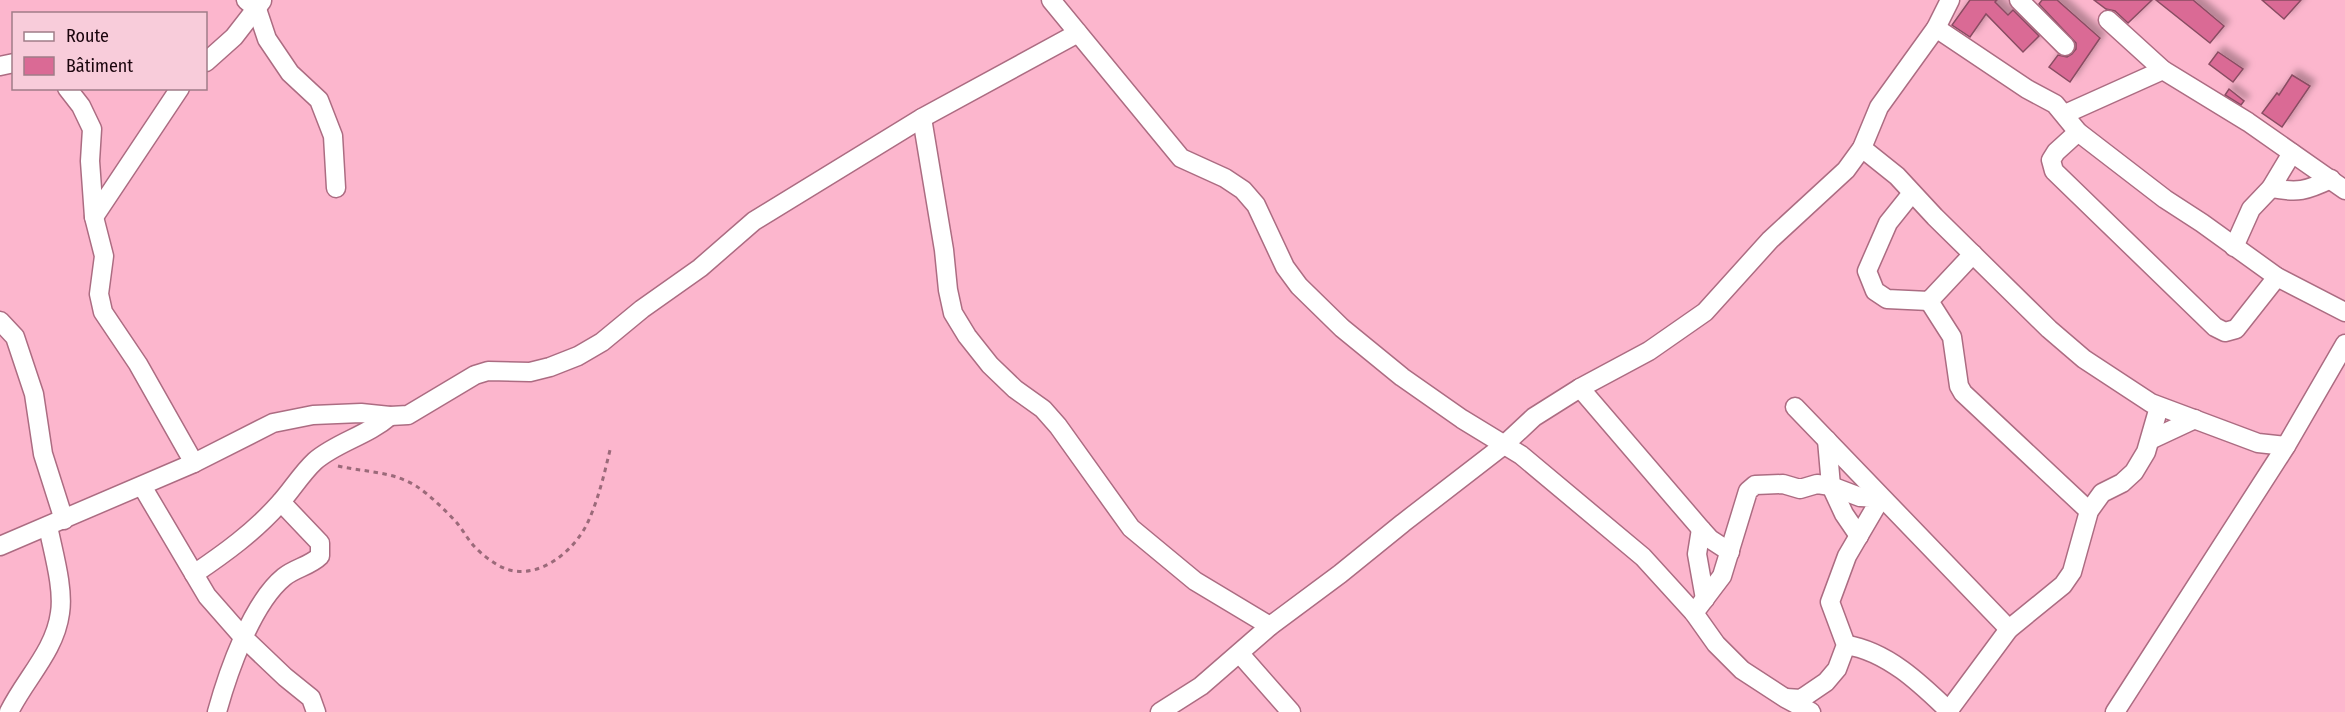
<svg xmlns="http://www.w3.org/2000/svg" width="2345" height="712" font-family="'Fira Sans Condensed',sans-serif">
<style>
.building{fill:#da6a95;stroke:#894c62;stroke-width:1.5;filter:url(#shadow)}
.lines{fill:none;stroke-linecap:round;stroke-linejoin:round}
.street-casing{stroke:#ac6c82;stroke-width:21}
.path{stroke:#9b6a7a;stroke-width:3;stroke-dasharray:4.5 4.5;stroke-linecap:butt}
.street{stroke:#fff;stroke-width:18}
</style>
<defs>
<filter id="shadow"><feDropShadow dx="5.5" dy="-5.5" stdDeviation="3" flood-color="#0004"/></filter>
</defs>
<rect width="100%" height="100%" fill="#fcb6cd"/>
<g class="building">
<polygon points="1970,0 1997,0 1995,2 2008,15 2013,10 2039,36 2023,52 1986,14 1970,37 1952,25"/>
<polygon points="2042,0 2057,0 2100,38 2070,82 2049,67 2058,55 2067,57 2072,54 2076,49 2076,43 2039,4"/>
<polygon points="2094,0 2152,0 2128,23 2115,11 2106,9"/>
<polygon points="2156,0 2193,0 2224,26 2210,43"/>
<polygon points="2262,0 2301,0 2284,19"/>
<polygon points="2218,52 2243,69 2233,82 2209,64"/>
<polygon points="2292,75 2310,86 2282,127 2262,113 2277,93 2279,95"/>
<polygon points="2229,89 2244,101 2241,105 2225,95"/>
</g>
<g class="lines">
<defs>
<g id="street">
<polyline points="246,0 257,9 267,39 290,73 319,100 333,136 336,188"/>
<polyline points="1051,0 1181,158 1225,178 1243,190 1256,205 1285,267 1299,286 1342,328 1402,377 1462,419 1521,455 1643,557 1694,613 1716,644 1742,670 1785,698 1811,712"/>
<polyline points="2019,0 2065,46"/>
<polyline points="2108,20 2163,70 2248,122 2345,190"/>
<polyline points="1936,28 2027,89 2055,104 2078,132 2165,199 2202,223 2277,277 2345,312"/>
<polyline points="206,62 234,37 262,1"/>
<polyline points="0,66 14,63"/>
<polyline points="67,88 81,106 92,129 90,161 94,217 104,256 99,294 103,312 138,364 194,463"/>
<polyline points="2065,114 2163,70"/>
<polyline points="922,118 944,250 948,290 953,313 967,336 990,365 1015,389 1043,409 1058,426 1131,528 1195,581 1270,626"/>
<polyline points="2078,132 2056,152 2051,160 2054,171 2215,327 2225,332 2236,329 2277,277"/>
<polyline points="1862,148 1897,176 1935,217 2049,329 2084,359 2151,403 2258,443 2286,446"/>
<path d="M2271,188C2298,193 2306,191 2331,179"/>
<polyline points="1912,193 1888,223 1867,271 1875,291 1887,299 1929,301 1973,254"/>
<polyline points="94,217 180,88"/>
<polyline points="2234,247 2251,209 2271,188 2292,153"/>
<polyline points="1929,301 1952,337 1959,386 1963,393 2089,511"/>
<polyline points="0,321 15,337 34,394 43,454 64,520"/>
<polyline points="1580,388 1701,529 1710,539 1730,552"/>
<polyline points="1795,407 2009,629"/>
<polyline points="1827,440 1831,486 1844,514 1859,536"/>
<polyline points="2150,440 2195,419"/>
<polyline points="142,486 207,596 243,637 285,677 311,698 316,712"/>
<polyline points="1701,529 1697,554 1705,599"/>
<polyline points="0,546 194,463 273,423 313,415 361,413 390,416 408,415 475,375 488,371 530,372 550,367 578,356 602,342 642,309 700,268 754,221 922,118 1078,33"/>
<path d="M194,574C225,553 254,532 279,504C292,490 301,474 315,461C337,442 367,436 390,416"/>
<polyline points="1694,613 1722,576 1748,491 1755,485 1783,484 1800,489 1817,484 1831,486 1860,497 1881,498 1847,556 1830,602 1846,645 1837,669 1826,682 1801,699 1786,698"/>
<path d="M1846,645C1887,651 1921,684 1950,712"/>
<polyline points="1240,654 1291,712"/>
<polyline points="1949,710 2009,629 2063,585 2072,572 2089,511 2102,493 2122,483 2134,472 2146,452 2159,407"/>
<path d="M9,712C25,679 55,651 60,613C64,588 53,552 48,526"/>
<path d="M217,712C228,672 252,603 284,577C295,568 310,566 320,556V543L281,502"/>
<polyline points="1160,712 1201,686 1270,626 1340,574 1403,523 1504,445 1534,417 1580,388 1649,351 1705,312 1770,240 1846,170 1862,148 1879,107 1936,28 1950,0"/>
<polyline points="2115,712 2286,446 2345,344"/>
</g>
</defs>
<use href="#street" class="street-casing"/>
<path class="path" d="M338,466C364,472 392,471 416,486C430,495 446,511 457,523C463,530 467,538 473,545C481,554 495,565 506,569C539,580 573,552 587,524C598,501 604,475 610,450"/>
<use href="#street" class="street"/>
</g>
<rect x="12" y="12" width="195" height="78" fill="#f8ccda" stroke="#a07c88" stroke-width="1.5"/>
<rect x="24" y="32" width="30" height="9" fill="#ffffff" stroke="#a07c88" stroke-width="1.5"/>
<text x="66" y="42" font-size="18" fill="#1b050d">Route</text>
<rect x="24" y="57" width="30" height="18" fill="#da6a95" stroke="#a07c88" stroke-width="1.5"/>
<text x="66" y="72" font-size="18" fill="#1b050d">Bâtiment</text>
</svg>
